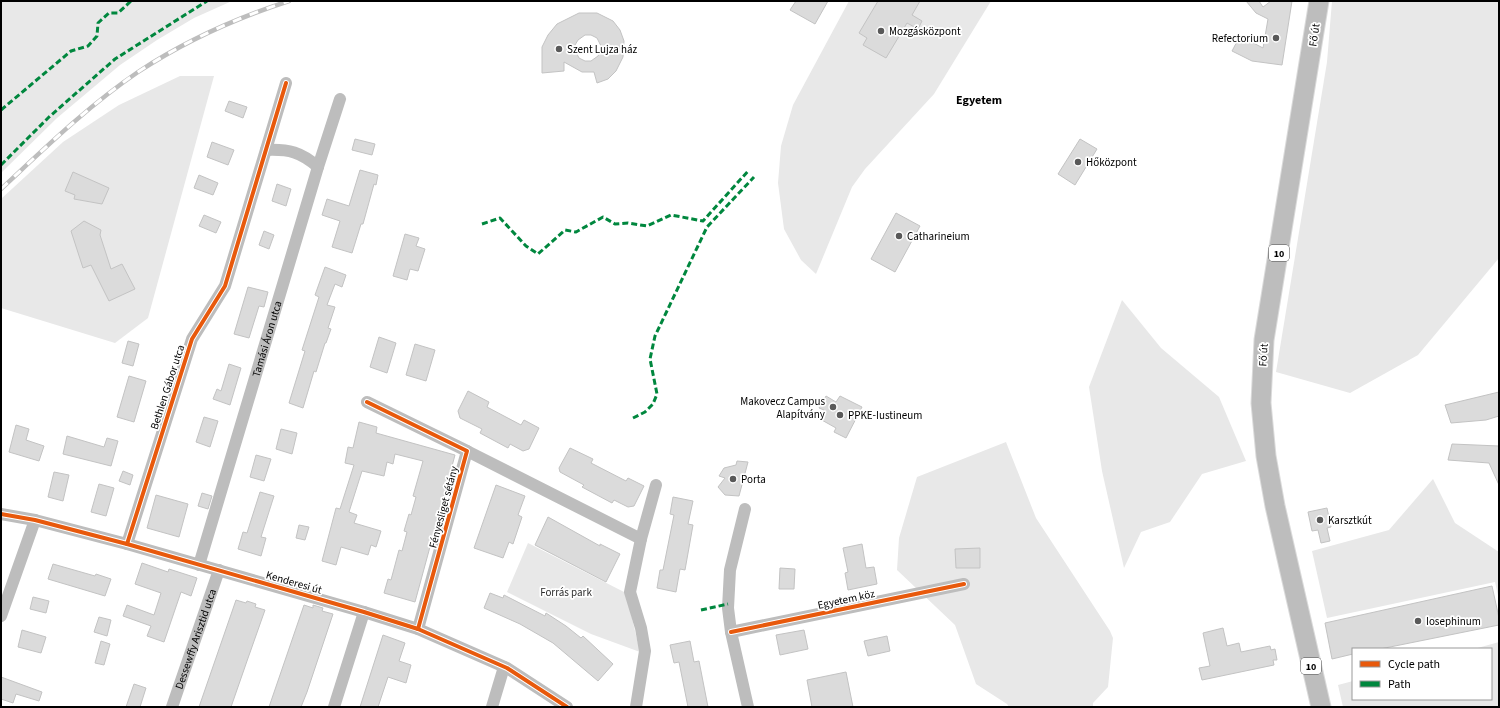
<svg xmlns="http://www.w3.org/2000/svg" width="1500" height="708" font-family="'Source Sans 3',sans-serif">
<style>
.green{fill:#e8e8e8}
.building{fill:#dbdbdb;stroke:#c3c3c3;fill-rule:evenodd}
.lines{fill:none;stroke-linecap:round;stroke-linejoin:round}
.primary-casing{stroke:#dbdbdb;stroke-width:21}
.street{stroke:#bdbdbd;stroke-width:12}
.primary{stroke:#bdbdbd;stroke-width:19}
.rail-casing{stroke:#bdbdbd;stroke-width:4.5}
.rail{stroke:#fff;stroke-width:3;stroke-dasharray:9;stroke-linecap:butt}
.quiet{stroke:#00873e;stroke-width:3;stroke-dasharray:6 3;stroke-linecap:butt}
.cycleway-casing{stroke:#fff;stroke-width:6}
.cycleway{stroke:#e8590c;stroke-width:4}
.poi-dot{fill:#595959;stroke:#fff;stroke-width:1.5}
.labels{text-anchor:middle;stroke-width:3.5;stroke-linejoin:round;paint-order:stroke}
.shield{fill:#fff;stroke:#4c4c4c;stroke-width:1}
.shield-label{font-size:10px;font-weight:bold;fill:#000}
.poi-label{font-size:11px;fill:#000;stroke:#fff;text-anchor:start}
.street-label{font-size:11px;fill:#000;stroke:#fff}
.park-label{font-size:11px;fill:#2c2c2c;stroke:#fff}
.neighbourhood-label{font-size:12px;font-weight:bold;fill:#000;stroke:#fff}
</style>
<rect width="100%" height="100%" fill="#fff"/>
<g class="green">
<polygon points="1,1 232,1 194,18 157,40 120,65 57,118 1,173"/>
<polygon points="849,1 991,1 934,94 865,169 852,187 816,274 801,260 784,229 778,183 781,146 793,105"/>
<polygon points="1332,1 1499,1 1499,258 1418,355 1350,393 1276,372 1327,62"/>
<polygon points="180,76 214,76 148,318 115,343 1,308 1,199 63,142 119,105"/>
<polygon points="1122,300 1161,348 1219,397 1246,461 1202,474 1170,522 1141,532 1124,568 1102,471 1089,387"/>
<polygon points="1006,442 1036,518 1110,631 1113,638 1108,687 1093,703 1093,707 1009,707 1007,704 976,684 955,625 897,570 899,538 917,477"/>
<polygon points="1433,479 1455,523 1499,552 1499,600 1495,582 1327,618 1312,551 1389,530"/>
<polygon points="528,543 626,593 640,652 591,634 507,592"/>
<polygon points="1499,642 1499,707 1343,707 1338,685 1353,681 1353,699 1491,699 1491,649 1474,649"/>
</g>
<g class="building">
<polygon points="796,1 828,1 815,24 790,10"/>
<polygon points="878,1 920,1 912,15 922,21 918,29 907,23 886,58 863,45 867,38 859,33"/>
<polygon points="1246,1 1259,1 1263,7 1271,1 1292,1 1282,65 1252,61 1232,51 1240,36 1263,48 1268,19 1256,13"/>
<path d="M579,13H597L613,21L620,30L624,41L623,57L616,71L608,79L597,83L594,72H582L564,62V71L542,73V47L548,35L557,24ZM585,35H591L597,38L601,46V51L598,56L591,61H585L579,58L575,50V45L578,40Z"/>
<polygon points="229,101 247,107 243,118 225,111"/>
<polygon points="355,139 375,144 372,155 352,150"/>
<polygon points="1080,139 1097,149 1075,185 1058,174"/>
<polygon points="212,142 234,150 228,165 207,157"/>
<polygon points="360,170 378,175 376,185 374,184 363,224 361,224 352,253 332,247 340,221 322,215 327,199 349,206"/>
<polygon points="73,172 109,188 102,204 74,199 75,195 65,191"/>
<polygon points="199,175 218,183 213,195 194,188"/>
<polygon points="277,184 291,189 286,206 272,201"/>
<polygon points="896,213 920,226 895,272 871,259"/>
<polygon points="204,215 221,222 216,233 199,226"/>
<polygon points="84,221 101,230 100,235 111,269 122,264 135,289 109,301 91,265 83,268 71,231"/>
<polygon points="264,231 274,235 269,249 259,245"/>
<polygon points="405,234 419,238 416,246 425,249 418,271 410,269 407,280 393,276"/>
<polygon points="325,267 346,275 342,287 335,284 327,305 335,307 328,328 331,329 326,343 325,343 316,372 314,371 303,408 289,403 305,351 302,350 319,297 315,295"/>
<polygon points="248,287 268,292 264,307 259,306 249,338 234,334"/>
<polygon points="379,337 396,343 387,373 370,367"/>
<polygon points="128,341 139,344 133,366 122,363"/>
<polygon points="415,344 435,350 426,381 406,375"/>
<polygon points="229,364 241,368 230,405 213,399 217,389 221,391"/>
<polygon points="129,376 146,381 134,422 117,417"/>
<polygon points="468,391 489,402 487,407 521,425 524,420 539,428 529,449 523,451 510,444 508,448 480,433 482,429 460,418 458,411"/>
<polygon points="1499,392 1499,416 1486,420 1451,423 1445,405"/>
<polygon points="826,396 836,402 840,396 862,407 846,438 834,432 836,428 820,419 824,410 819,408"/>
<polygon points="204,417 218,421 210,447 196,442"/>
<polygon points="359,422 377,427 376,433 455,455 415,602 384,593 388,579 391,580 399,550 402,551 407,532 404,531 409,514 411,515 416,497 413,496 423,461 395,454 393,464 387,462 384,476 362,471 349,512 357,515 354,523 381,531 376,547 371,545 368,555 341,547 336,565 322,561 336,508 340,509 354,465 345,463 348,447 353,448"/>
<polygon points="16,425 29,429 26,440 44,446 39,461 9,452"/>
<polygon points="281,429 297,433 292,454 276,449"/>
<polygon points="67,436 104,447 107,438 118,441 111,466 63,454"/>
<polygon points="1452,444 1499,446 1499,485 1489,463 1448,460"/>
<polygon points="570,448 593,459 591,463 626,481 628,478 644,486 634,506 628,507 614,500 612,503 582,487 584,485 560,472 559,468"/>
<polygon points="256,455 271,459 264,481 250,477"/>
<polygon points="737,461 748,462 739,496 725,495 718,487 725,478 719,476 724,468 736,465"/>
<polygon points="123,471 133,475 130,485 119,481"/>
<polygon points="54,472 69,475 63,501 48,497"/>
<polygon points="99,484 114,488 106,516 91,512"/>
<polygon points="496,485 525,496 518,515 522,517 513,544 509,542 503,558 474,548"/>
<polygon points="260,492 274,496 261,537 266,538 261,556 238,549 243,532 247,533"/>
<polygon points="202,493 212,496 208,509 198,506"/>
<polygon points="156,495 188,504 179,537 147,528"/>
<polygon points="673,497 693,501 688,524 693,525 685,570 680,569 676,592 657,588 660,570 663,570 674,515 670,514"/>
<polygon points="1327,508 1331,527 1327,528 1330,541 1321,543 1318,530 1312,531 1308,512"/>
<polygon points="548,517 600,546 600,544 620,554 606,582 535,545"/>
<polygon points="299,525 309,527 305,540 296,538"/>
<polygon points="862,544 866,568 874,567 877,584 848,590 845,573 848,572 843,548"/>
<polygon points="980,548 980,568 956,568 955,549"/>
<polygon points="142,563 168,572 169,569 197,578 191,596 181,592 164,642 147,636 151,626 123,616 127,605 154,615 161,593 135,584"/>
<polygon points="53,564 95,576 96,574 111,579 105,596 48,579"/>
<polygon points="780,568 795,569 794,589 779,589"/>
<polygon points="1492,586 1499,618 1499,625 1380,649 1353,649 1353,654 1332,659 1325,623"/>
<polygon points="490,593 503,598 504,595 545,616 546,613 566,626 581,638 583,636 613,664 598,681 553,643 520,624 484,608"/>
<polygon points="33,597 49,601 46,613 30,609"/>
<polygon points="236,600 246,603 247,601 256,604 255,607 265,610 247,661 231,707 199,707"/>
<polygon points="304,605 313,608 313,605 323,608 322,611 333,614 307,692 301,707 269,707"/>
<polygon points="99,617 111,620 107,636 94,632"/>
<polygon points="1223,628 1227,646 1239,643 1241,652 1270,646 1271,650 1275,649 1277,660 1273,660 1274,665 1202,680 1199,668 1210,666 1203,633"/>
<polygon points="22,630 46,637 41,653 18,647"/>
<polygon points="804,630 808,649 780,655 776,635"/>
<polygon points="383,635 405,643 399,661 411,665 406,683 388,677 378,707 360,707"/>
<polygon points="887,636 890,651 868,656 864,641"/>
<polygon points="101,641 110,644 104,665 95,663"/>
<polygon points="690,641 694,662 699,661 708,707 688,707 679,662 674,663 670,645"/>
<polygon points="846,672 853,707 812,707 807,680"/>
<polygon points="1,677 42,692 39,701 16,694 13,703 1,699"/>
<polygon points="134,684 146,688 140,707 126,707"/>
</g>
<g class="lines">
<defs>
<polyline id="primary" points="1319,1 1264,340 1261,403 1266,456 1275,506 1321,707"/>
</defs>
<use href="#primary" class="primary-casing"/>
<g class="street">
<polyline points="318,167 340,99"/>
<polyline points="367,402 467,451 418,629"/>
<polyline points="467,451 641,539"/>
<polyline points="745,509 730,570 728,608 731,632 748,707"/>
<polyline points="1,514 35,520 127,544 364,612 418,629 507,668 567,707"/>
<polyline points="127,544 192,339 225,286 286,83"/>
<path id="s1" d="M199,565L318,167C301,152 289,149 266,150"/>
<polyline points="1,616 35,520"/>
<polyline points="731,632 964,584"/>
<path id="s2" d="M172,707L219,570"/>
<polyline points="334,707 364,612"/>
<polyline points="492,707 504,667"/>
<polyline points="636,707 645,651 641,628 630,592 641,539 656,485"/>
</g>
<use href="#primary" class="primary"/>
<defs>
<path id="rail" d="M1,189C45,148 88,106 138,72C185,41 236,18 289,1"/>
</defs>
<use href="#rail" class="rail-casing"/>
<use href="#rail" class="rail"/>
<g class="quiet">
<polyline points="1,110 71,51 88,46 97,36 98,23 109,13 118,13 131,1"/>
<polyline points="1,165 49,117 115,59 207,1"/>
<polyline points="482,224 500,218 526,246 538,254 565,230 576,232 603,217 615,224 628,223 647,226 671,215 703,221 749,170"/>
<polyline points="633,418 645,412 653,404 657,394 650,359 655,336 707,227 754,177"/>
<polyline points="701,610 728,604"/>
</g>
<defs>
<g id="cycleway">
<polyline points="367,402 467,451 418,629"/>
<polyline points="1,514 35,520 127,544 364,612 418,629 507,668 567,707"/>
<polyline points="127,544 192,339 225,286 286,83"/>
<polyline points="731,632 964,584"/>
</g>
</defs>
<use href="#cycleway" class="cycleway-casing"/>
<use href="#cycleway" class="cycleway"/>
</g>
<g class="poi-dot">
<circle cx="881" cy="31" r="4"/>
<circle cx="1276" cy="38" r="4"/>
<circle cx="559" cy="49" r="4"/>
<circle cx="1078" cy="162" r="4"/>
<circle cx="899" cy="236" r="4"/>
<circle cx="833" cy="407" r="4"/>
<circle cx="840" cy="415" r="4"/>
<circle cx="733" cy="479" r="4"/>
<circle cx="1320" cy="520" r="4"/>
<circle cx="1418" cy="621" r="4"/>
</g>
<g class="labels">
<g class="shield">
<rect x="1269" y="245" width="20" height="16" rx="3"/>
<rect x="1301" y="658" width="20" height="16" rx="3"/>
</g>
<g class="shield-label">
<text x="1279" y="257">10</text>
<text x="1311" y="670">10</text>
</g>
<g class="poi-label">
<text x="889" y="35">Mozgásközpont</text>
<text x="1268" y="42" text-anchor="end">Refectorium</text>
<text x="567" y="53">Szent Lujza ház</text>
<text x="1086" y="166">Hőközpont</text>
<text x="907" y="240">Catharineium</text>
<text x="825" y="405" text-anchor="end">Makovecz Campus<tspan x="825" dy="13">Alapítvány</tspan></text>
<text x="848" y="419">PPKE-Iustineum</text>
<text x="741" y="483">Porta</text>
<text x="1328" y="524">Karsztkút</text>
<text x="1426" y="625">Iosephinum</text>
</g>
<g class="street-label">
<text transform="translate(1314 35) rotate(-82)" y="4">Fő út</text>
<text dy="4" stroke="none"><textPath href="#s1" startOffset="236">Tamási Áron utca</textPath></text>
<text transform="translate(1263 355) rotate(-86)" y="4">Fő út</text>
<text transform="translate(167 387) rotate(-72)" y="4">Bethlen Gábor utca</text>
<text transform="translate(443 507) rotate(-75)" y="4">Fényesliget sétány</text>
<text transform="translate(294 582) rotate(16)" y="4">Kenderesi út</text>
<text transform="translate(846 599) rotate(-12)" y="4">Egyetem köz</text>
<text dy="4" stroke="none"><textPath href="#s2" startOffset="72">Dessewffy Arisztid utca</textPath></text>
</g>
<g class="park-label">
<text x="566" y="596">Forrás park</text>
</g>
<g class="neighbourhood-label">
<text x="979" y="104">Egyetem</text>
</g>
</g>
<rect width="1500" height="708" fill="none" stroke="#000000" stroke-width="4"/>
<rect x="1352" y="648" width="140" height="52" fill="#ffffff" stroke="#999999"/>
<rect x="1360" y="661" width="20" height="6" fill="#e8590c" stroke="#999999"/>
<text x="1388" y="668" font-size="12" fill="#000000">Cycle path</text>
<rect x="1360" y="681" width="20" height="6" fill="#00873e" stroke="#999999"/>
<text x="1388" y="688" font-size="12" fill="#000000">Path</text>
</svg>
